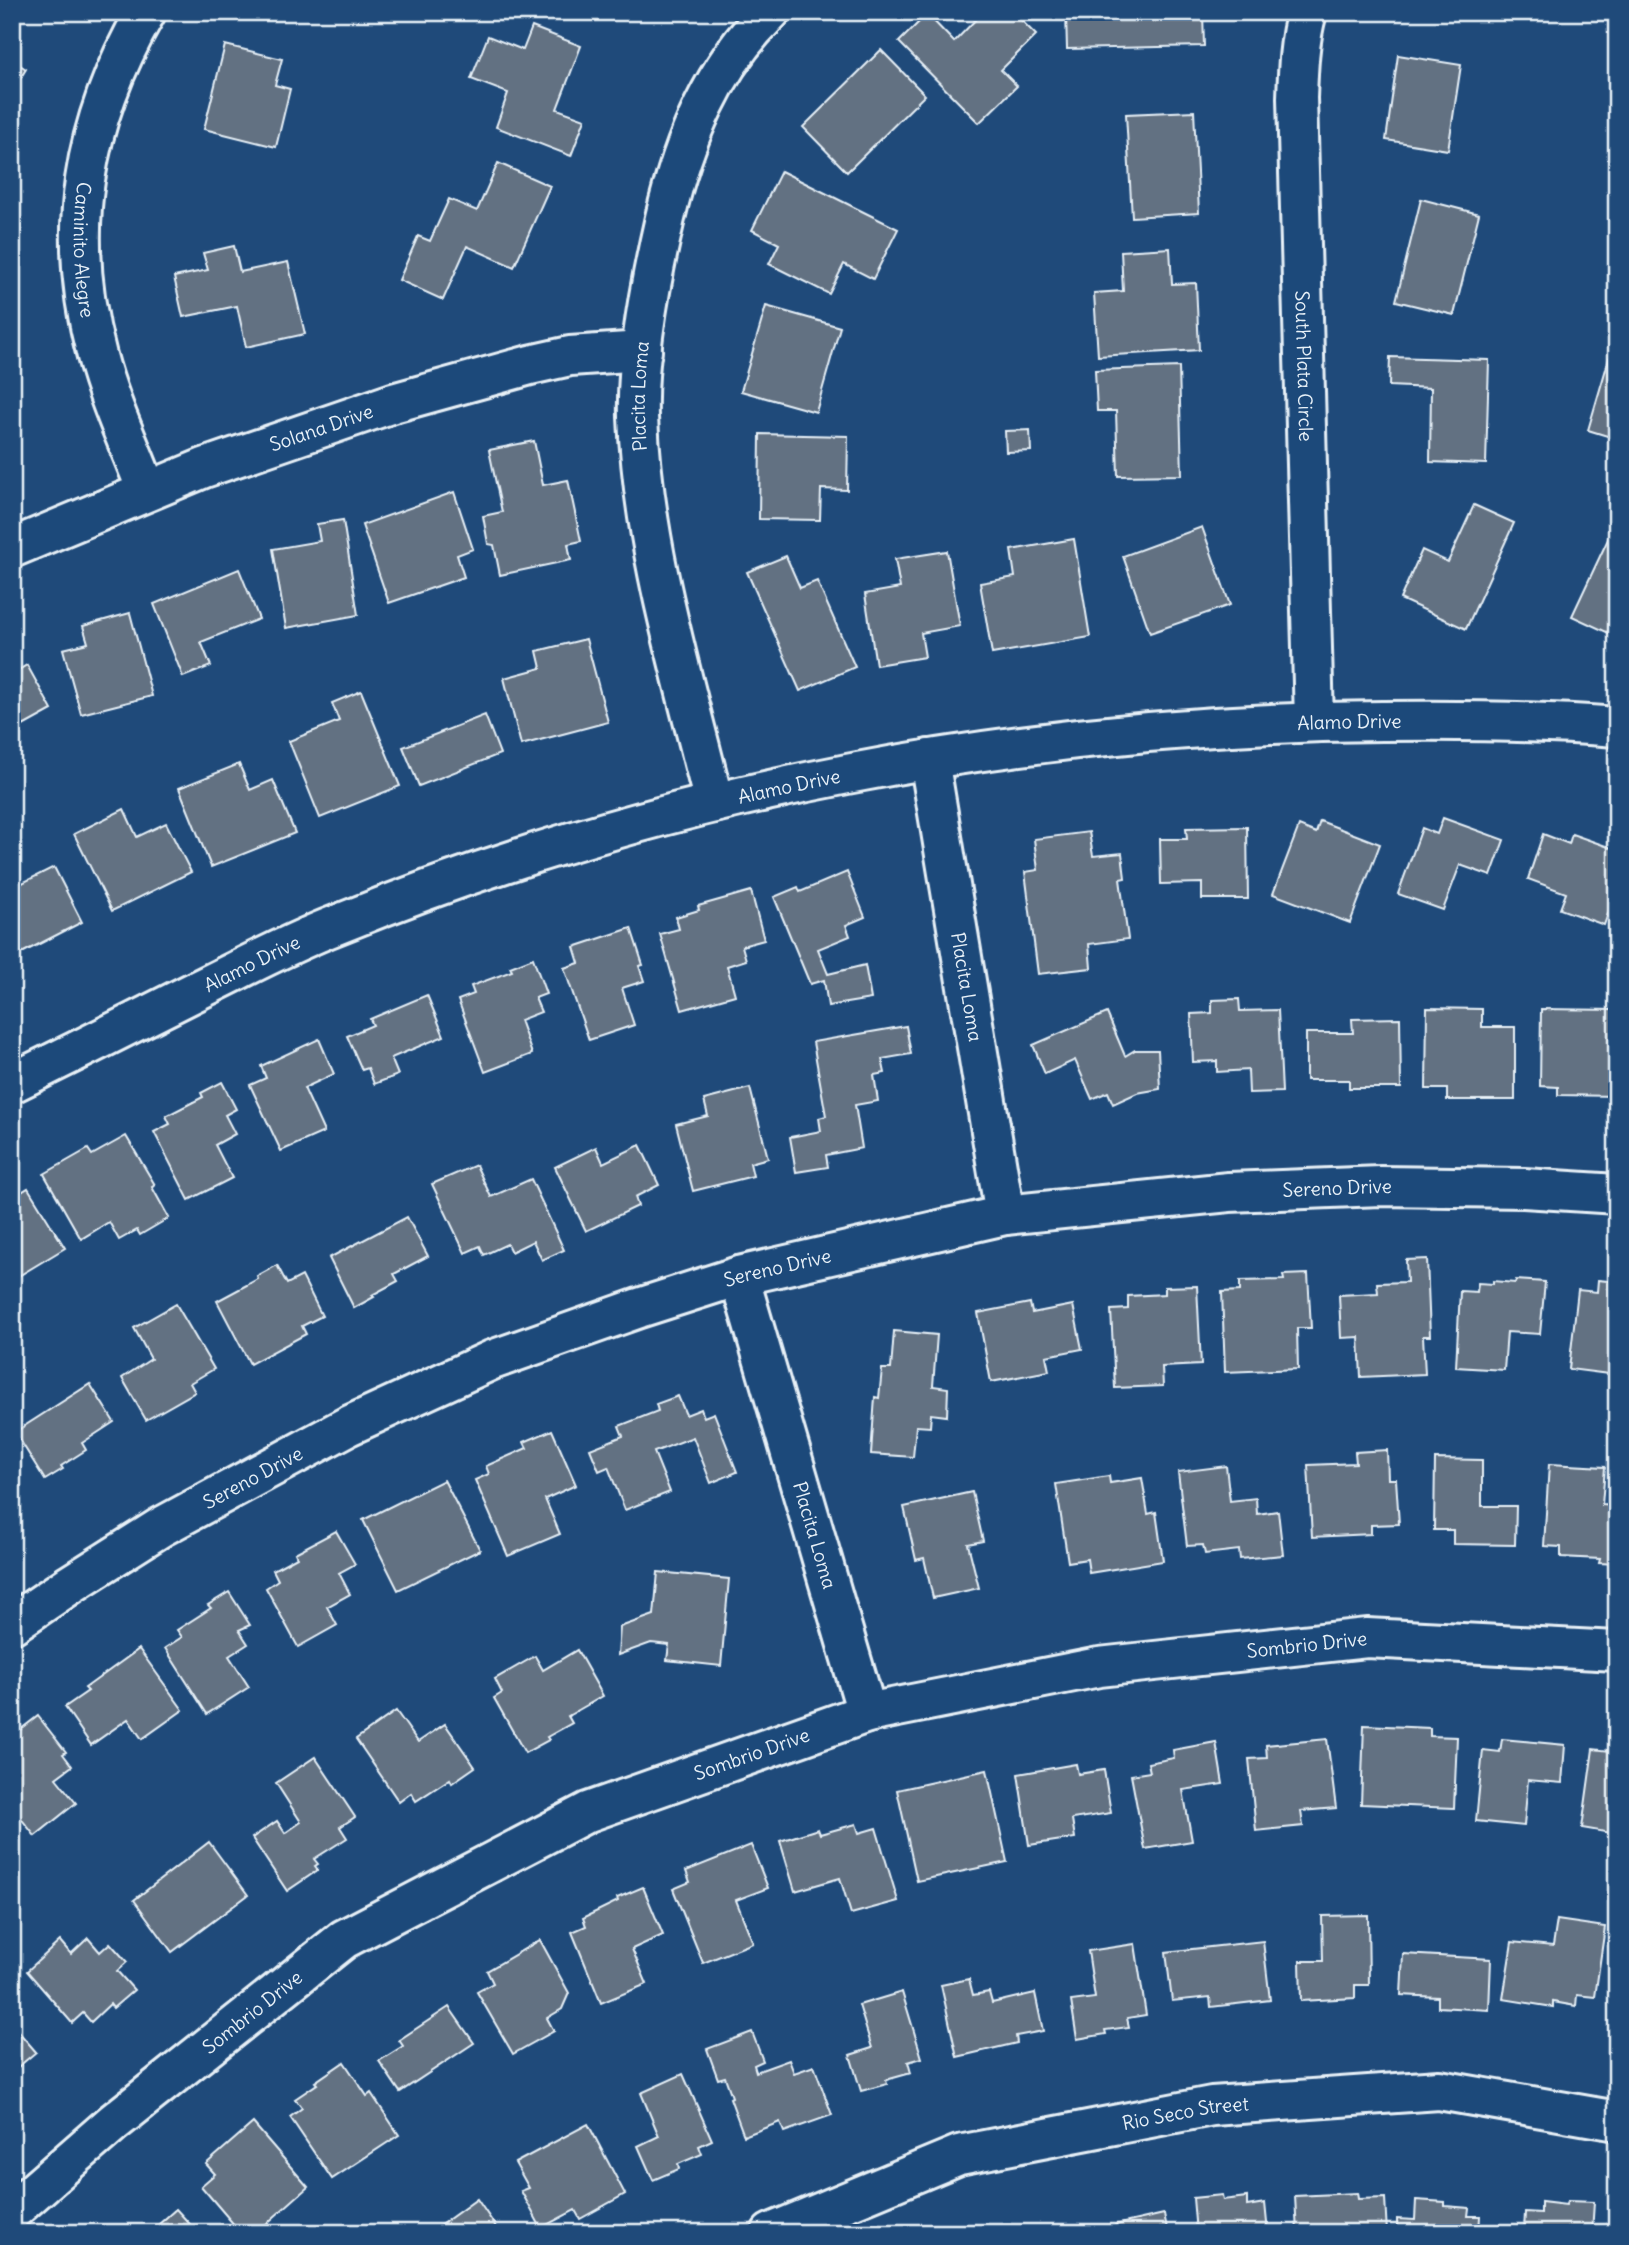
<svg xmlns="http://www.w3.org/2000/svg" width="1629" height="2245" font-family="Delius,sans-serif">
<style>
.building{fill:#627182;stroke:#e8f1f8;stroke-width:2}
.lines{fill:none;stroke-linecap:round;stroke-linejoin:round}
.minor-casing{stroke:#e8f1f8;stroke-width:44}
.minor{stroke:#1f4a7a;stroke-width:38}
.labels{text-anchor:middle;stroke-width:6;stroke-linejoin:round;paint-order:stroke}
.street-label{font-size:19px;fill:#e8f1f8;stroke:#1f4a7a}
</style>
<rect width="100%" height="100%" fill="#1f4a7a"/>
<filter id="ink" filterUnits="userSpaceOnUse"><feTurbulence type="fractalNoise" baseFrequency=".0143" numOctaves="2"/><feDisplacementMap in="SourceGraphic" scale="14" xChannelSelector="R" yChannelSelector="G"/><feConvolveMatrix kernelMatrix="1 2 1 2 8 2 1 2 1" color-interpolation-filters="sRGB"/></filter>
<g filter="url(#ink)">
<g class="building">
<polygon points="983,12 1013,12 1036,35 1001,70 1017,86 979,123 899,42 927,14 954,42"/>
<polygon points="1066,12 1203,12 1204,46 1067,49"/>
<polygon points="532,27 581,46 557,109 585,119 571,156 496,127 508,93 471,79 488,36 523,50"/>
<polygon points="225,45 282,59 275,85 290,89 276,147 204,129"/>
<polygon points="881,50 925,95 847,172 803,127"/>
<polygon points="1398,55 1461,65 1448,150 1386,140"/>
<polygon points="12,60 26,69 12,92"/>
<polygon points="1194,111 1199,213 1132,217 1126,114"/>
<polygon points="498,163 550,186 514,267 467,246 443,300 399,280 418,236 430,241 449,199 477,211"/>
<polygon points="781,171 898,229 873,279 844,264 829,294 769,264 779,244 752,230"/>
<polygon points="1421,199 1479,214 1454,315 1396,301"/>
<polygon points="234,246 240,272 288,262 305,334 246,347 237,306 183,317 174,277 208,270 203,253"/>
<polygon points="1170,248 1172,284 1196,283 1199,350 1098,356 1094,293 1123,291 1121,251"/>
<polygon points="766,306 840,327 816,412 741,391"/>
<polygon points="1613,345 1617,346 1617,439 1588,430"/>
<polygon points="1390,357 1489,360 1486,464 1430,462 1431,388 1389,386"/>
<polygon points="1179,367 1182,475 1118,476 1116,411 1097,411 1095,370"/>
<polygon points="1030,430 1031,451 1006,452 1005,431"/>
<polygon points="760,434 848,436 847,490 821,489 820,520 759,519"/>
<polygon points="534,441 543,485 568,480 581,541 568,544 571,560 500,575 494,545 488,544 483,516 502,512 489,450"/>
<polygon points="454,492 473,549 457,555 464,577 389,603 362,525"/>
<polygon points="1474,505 1514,523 1466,629 1400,599 1422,550 1448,562"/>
<polygon points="343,520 358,615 286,628 273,549 320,541 317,524"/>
<polygon points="1617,520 1617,628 1613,635 1572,616"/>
<polygon points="1202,527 1230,605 1150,633 1123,556"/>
<polygon points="1074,539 1090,637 992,654 980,583 1015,577 1011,550"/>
<polygon points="947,551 960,626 921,633 925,657 876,665 865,594 900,588 895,559"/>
<polygon points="786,556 800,588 817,581 855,667 800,691 747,572"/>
<polygon points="239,569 259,619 201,642 211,666 183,677 154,604"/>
<polygon points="130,613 152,696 81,714 63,649 88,643 83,626"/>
<polygon points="586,639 608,722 521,745 504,678 541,668 537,651"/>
<polygon points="27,665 52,710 12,732 12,674"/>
<polygon points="361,691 400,786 320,818 289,741 339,721 332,703"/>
<polygon points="485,715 500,754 419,786 403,747"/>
<polygon points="239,764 250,790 273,780 295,833 211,867 179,788"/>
<polygon points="124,809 137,837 166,823 191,872 112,911 74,834"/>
<polygon points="1443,818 1504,840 1491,876 1460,865 1443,910 1398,894 1422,828 1437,834"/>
<polygon points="1320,821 1380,844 1350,923 1273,894 1299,826 1316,833"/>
<polygon points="1247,827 1248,899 1202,899 1202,883 1161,884 1160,839 1187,839 1186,828"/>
<polygon points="1089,832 1093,856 1122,853 1125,878 1120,879 1128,939 1089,944 1091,968 1038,974 1025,872 1038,870 1034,839"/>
<polygon points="1543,834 1569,844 1572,834 1617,850 1617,889 1604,925 1560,909 1566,893 1528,879"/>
<polygon points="54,867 82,922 12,958 12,888"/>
<polygon points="847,872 865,917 846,925 850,936 818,949 828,974 865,965 871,999 828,1006 824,980 810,984 774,897 798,887 800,892"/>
<polygon points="751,891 764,940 742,946 746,960 727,966 735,995 682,1010 660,934 679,929 676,917 699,910 698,906"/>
<polygon points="631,928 643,965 639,966 644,981 622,988 634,1025 589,1040 564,968 579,963 574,947"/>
<polygon points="533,958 546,994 535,998 541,1012 520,1020 532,1054 485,1072 458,1000 474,994 471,986 512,971 510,967"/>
<polygon points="427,995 444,1036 391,1058 398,1075 374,1084 368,1068 362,1070 347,1036 373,1025 370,1019"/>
<polygon points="1239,999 1240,1011 1278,1010 1282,1092 1249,1093 1248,1070 1217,1072 1217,1061 1193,1062 1191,1014 1212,1013 1212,1000"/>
<polygon points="1427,1008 1482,1009 1482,1027 1515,1027 1515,1100 1447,1100 1447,1089 1426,1089"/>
<polygon points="1541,1009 1617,1010 1617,1096 1558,1095 1558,1087 1540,1086"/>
<polygon points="1107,1013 1125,1056 1135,1050 1158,1050 1160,1089 1137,1093 1113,1104 1108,1092 1092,1099 1075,1060 1045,1074 1033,1045"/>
<polygon points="1400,1018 1401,1088 1349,1088 1349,1080 1306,1080 1306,1033 1353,1033 1352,1019"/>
<polygon points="906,1026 911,1054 882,1059 885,1073 874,1075 878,1101 855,1105 862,1148 826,1155 828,1167 796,1172 790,1137 821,1131 819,1118 826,1116 813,1042"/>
<polygon points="319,1039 334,1074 304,1088 324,1132 281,1151 250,1085 266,1078 261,1066"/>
<polygon points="222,1082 236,1109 225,1115 235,1134 215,1145 232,1178 189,1200 154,1132 170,1124 166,1116 203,1097 201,1093"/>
<polygon points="750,1088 768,1158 750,1163 753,1176 693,1191 676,1124 708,1116 704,1100"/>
<polygon points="126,1136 155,1185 152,1187 169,1218 140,1235 137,1230 119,1240 109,1222 81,1239 44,1174 88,1149 92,1155"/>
<polygon points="640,1145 659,1185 635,1197 638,1206 586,1231 555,1167 596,1147 603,1163"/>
<polygon points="476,1165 491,1197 531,1179 564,1250 542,1260 533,1241 511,1252 507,1244 484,1255 480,1246 465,1253 432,1184"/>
<polygon points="28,1188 65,1248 12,1280 12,1198"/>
<polygon points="407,1217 428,1256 394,1274 398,1281 372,1295 374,1297 354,1308 329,1258"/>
<polygon points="1427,1259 1430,1336 1423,1336 1425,1374 1361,1377 1359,1337 1341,1338 1339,1295 1378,1293 1377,1283 1407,1282 1406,1260"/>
<polygon points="277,1265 287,1284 302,1276 322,1316 302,1326 306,1334 250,1364 217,1301 258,1279 257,1276"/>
<polygon points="1308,1274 1311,1328 1297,1328 1298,1369 1225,1372 1222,1292 1240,1291 1240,1281 1284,1280 1283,1275"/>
<polygon points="1516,1280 1545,1282 1540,1334 1507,1332 1504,1370 1456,1367 1460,1291 1477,1292 1478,1283 1493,1284 1493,1281 1515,1283"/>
<polygon points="1598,1280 1617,1282 1617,1375 1569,1369 1578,1290 1597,1292"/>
<polygon points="1197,1286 1201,1365 1162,1367 1163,1386 1115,1388 1111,1310 1128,1309 1128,1296 1165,1294 1165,1287"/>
<polygon points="1030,1303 1032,1313 1073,1305 1082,1349 1046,1356 1049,1371 991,1382 978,1313"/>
<polygon points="176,1304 214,1369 190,1383 195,1392 146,1420 122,1378 151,1359 134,1328"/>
<polygon points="894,1331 937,1335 933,1386 948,1388 947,1416 931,1414 930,1427 916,1426 913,1457 871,1454 875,1397 879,1398 882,1369 891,1369"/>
<polygon points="90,1384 114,1422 82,1443 86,1450 61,1466 63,1469 45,1480 15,1432"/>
<polygon points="678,1396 686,1415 701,1409 704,1417 714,1413 737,1472 711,1483 693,1437 654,1452 670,1492 625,1510 608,1467 599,1471 590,1449 623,1436 619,1426 658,1411 656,1404"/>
<polygon points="552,1430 576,1485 545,1499 560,1534 508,1556 475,1480 489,1474 486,1466 527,1448 524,1442"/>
<polygon points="1387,1450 1388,1479 1396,1479 1399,1524 1371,1525 1371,1534 1312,1537 1308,1465 1356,1463 1355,1452"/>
<polygon points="1435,1459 1482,1460 1482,1506 1516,1506 1515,1545 1453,1544 1453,1530 1434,1530"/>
<polygon points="1549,1464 1605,1467 1602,1505 1617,1506 1617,1564 1599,1563 1600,1559 1561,1557 1561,1547 1544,1546"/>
<polygon points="1226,1466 1230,1501 1256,1498 1257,1514 1278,1511 1283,1555 1240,1559 1239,1550 1205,1554 1203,1545 1187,1546 1178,1472"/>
<polygon points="1109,1476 1110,1483 1142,1478 1148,1514 1156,1512 1163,1561 1089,1573 1087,1559 1068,1562 1056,1484"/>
<polygon points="444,1480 480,1550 398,1590 363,1520"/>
<polygon points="972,1492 983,1541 968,1544 979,1588 933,1598 924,1558 916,1560 904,1507"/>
<polygon points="336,1531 355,1564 339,1573 350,1594 327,1607 337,1625 298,1647 266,1588 278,1580 273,1570 297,1557 295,1553"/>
<polygon points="658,1572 729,1579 721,1666 667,1660 669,1645 651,1643 618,1655 620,1627 654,1615"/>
<polygon points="229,1592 250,1625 239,1630 248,1644 229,1656 249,1687 207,1714 165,1648 182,1637 177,1630 211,1608 208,1605"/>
<polygon points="139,1649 183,1710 142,1739 128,1719 91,1745 65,1707 88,1691 85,1688"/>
<polygon points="577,1650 603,1696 568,1716 572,1723 547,1737 549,1740 525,1753 494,1698 502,1693 495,1679 535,1656 543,1670"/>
<polygon points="396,1711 418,1742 445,1724 475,1767 452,1783 450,1779 416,1801 411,1793 399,1802 356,1739"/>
<polygon points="38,1716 66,1752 63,1754 72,1766 56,1778 76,1803 35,1836 12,1807 12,1736"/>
<polygon points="1364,1725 1430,1728 1430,1736 1457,1737 1454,1808 1361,1804"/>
<polygon points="1327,1739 1336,1808 1301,1811 1303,1826 1256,1831 1249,1759 1267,1758 1266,1745"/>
<polygon points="1502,1739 1565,1745 1562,1783 1528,1780 1524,1826 1476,1821 1483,1750 1500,1752"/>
<polygon points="1216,1742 1223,1784 1183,1790 1192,1841 1145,1849 1131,1775 1150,1772 1148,1763 1174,1758 1173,1750"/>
<polygon points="1611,1742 1617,1743 1617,1834 1582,1828 1593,1749 1610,1751"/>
<polygon points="315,1757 355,1817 340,1827 347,1838 314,1859 318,1864 315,1866 318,1870 287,1891 252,1838 277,1821 285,1833 301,1822 276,1783"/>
<polygon points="1076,1764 1078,1774 1104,1770 1111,1813 1072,1819 1075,1838 1029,1845 1018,1774"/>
<polygon points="987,1770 1007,1862 917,1881 897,1790"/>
<polygon points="856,1824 859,1833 876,1828 898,1901 851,1914 840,1878 795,1891 780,1841 818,1829 820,1834"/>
<polygon points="209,1842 248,1895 172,1952 134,1900"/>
<polygon points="751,1845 768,1888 736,1900 753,1943 703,1963 673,1889 690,1882 686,1871"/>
<polygon points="643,1887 663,1935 632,1949 647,1984 601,2003 572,1932 586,1926 583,1918 618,1901 617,1898"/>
<polygon points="1368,1915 1369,1985 1355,1985 1355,1998 1301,2001 1300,1961 1323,1961 1322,1916"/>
<polygon points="1557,1920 1605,1927 1595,1997 1577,1995 1576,2006 1553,2002 1553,2007 1503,1999 1512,1942 1553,1946"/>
<polygon points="88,1938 100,1952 110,1943 127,1962 117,1971 134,1990 113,2008 110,2004 91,2022 83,2013 72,2023 27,1971 60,1941 71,1954"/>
<polygon points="540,1940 569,1993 562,2009 547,2018 554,2031 513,2054 477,1992 493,1983 487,1971"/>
<polygon points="1263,1941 1270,2000 1211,2007 1210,1997 1172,2001 1166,1952"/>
<polygon points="1135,1944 1146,2015 1127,2018 1129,2027 1105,2030 1106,2034 1077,2039 1071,2001 1095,1998 1088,1951"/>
<polygon points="1403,1954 1491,1959 1489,2010 1438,2007 1438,1997 1401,1995"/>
<polygon points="969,1979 973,1995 989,1992 992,2003 1035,1993 1043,2031 1016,2036 1017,2043 957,2057 941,1985"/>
<polygon points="902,1992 922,2058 908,2062 911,2073 886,2080 887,2084 861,2091 850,2055 872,2048 859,2005"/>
<polygon points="449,2007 474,2043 400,2092 379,2061 403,2046 399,2040"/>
<polygon points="12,2024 36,2052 12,2072"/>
<polygon points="752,2032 763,2061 754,2065 756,2072 789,2060 794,2073 814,2066 832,2115 784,2132 780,2122 744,2136 730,2098 732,2097 725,2077 718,2079 707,2049"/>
<polygon points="344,2062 367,2096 371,2093 399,2135 332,2179 290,2117 302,2108 295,2099 317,2084 315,2082"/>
<polygon points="683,2074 712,2140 699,2146 702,2154 678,2164 679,2169 653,2180 638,2146 659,2136 641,2093"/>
<polygon points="253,2123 308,2187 256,2233 241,2233 201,2186 215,2174 206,2164"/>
<polygon points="588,2124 625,2194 580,2219 575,2210 541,2228 521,2191 529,2188 515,2163"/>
<polygon points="1357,2193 1358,2199 1385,2198 1387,2233 1297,2233 1295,2196"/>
<polygon points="1222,2195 1223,2200 1247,2197 1247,2206 1265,2203 1268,2233 1196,2233 1193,2198"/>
<polygon points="477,2199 500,2233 442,2233 438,2227"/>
<polygon points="1416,2200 1445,2202 1445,2206 1469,2208 1468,2216 1480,2216 1479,2233 1397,2233 1397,2219 1415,2220"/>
<polygon points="1567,2201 1594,2202 1592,2233 1524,2233 1525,2212 1541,2213 1541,2202 1566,2205"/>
<polygon points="176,2209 198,2233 149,2233"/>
<polygon points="1164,2214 1168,2233 1117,2233 1115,2225"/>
</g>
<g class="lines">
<defs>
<g id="minor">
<path id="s1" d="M146,12C82,122 64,233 97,356C109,402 130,446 147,491"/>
<path id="s2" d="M1307,12C1299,40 1298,69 1297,98L1314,721"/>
<path id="s3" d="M12,548L204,468L393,403L530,365L570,356L642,351"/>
<path id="s4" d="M929,759L1005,1215"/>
<path id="s5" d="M714,803C683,676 643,548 638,417C636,355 651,279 665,218C683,141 713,68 770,12"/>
<path id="s6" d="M12,1083C75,1052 137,1021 200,989C245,967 289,943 336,925C668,790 1025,724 1382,721C1461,720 1539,721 1617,727"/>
<path id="s7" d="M739,1276L867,1713"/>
<path id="s8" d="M12,1624L71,1584L161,1527L348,1426L492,1360L639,1308L739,1276L1005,1215L1229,1192L1381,1186L1524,1188L1617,1194"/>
<path id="s9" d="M12,2211L114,2122L344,1939L588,1812L867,1713L1099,1667L1367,1638L1617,1651"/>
<path id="s10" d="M771,2233L959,2155L1212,2106L1439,2090L1617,2121"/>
</g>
</defs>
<use href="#minor" class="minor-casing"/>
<use href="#minor" class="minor"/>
</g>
</g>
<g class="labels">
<g class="street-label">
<text dy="7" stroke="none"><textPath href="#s1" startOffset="250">Caminito Alegre</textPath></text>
<text dy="7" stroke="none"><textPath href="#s2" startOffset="355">South Plata Circle</textPath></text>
<text dy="7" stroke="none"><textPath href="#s5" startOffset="415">Placita Loma</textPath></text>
<text dy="7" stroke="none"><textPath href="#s3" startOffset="332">Solana Drive</textPath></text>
<text dy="7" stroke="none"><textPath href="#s6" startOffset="1400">Alamo Drive</textPath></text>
<text dy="7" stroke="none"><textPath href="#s6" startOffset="835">Alamo Drive</textPath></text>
<text dy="7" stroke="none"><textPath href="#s6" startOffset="268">Alamo Drive</textPath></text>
<text dy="7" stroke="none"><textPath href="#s4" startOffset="231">Placita Loma</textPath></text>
<text dy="7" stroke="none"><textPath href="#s8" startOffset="1416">Sereno Drive</textPath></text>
<text dy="7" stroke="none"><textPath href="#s8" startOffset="849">Sereno Drive</textPath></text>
<text dy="7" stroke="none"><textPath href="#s8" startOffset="282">Sereno Drive</textPath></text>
<text dy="7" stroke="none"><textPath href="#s7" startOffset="270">Placita Loma</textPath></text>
<text dy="7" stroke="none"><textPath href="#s9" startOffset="1446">Sombrio Drive</textPath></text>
<text dy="7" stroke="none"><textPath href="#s9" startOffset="878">Sombrio Drive</textPath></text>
<text dy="7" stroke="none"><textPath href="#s9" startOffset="312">Sombrio Drive</textPath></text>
<text dy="7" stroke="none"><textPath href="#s10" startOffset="434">Rio Seco Street</textPath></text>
</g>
</g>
<rect width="1629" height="2245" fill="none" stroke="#1f4a7a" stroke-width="42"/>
<rect x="21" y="21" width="1587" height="2203" fill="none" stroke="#e8f1f8" stroke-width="2.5" filter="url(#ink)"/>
</svg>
